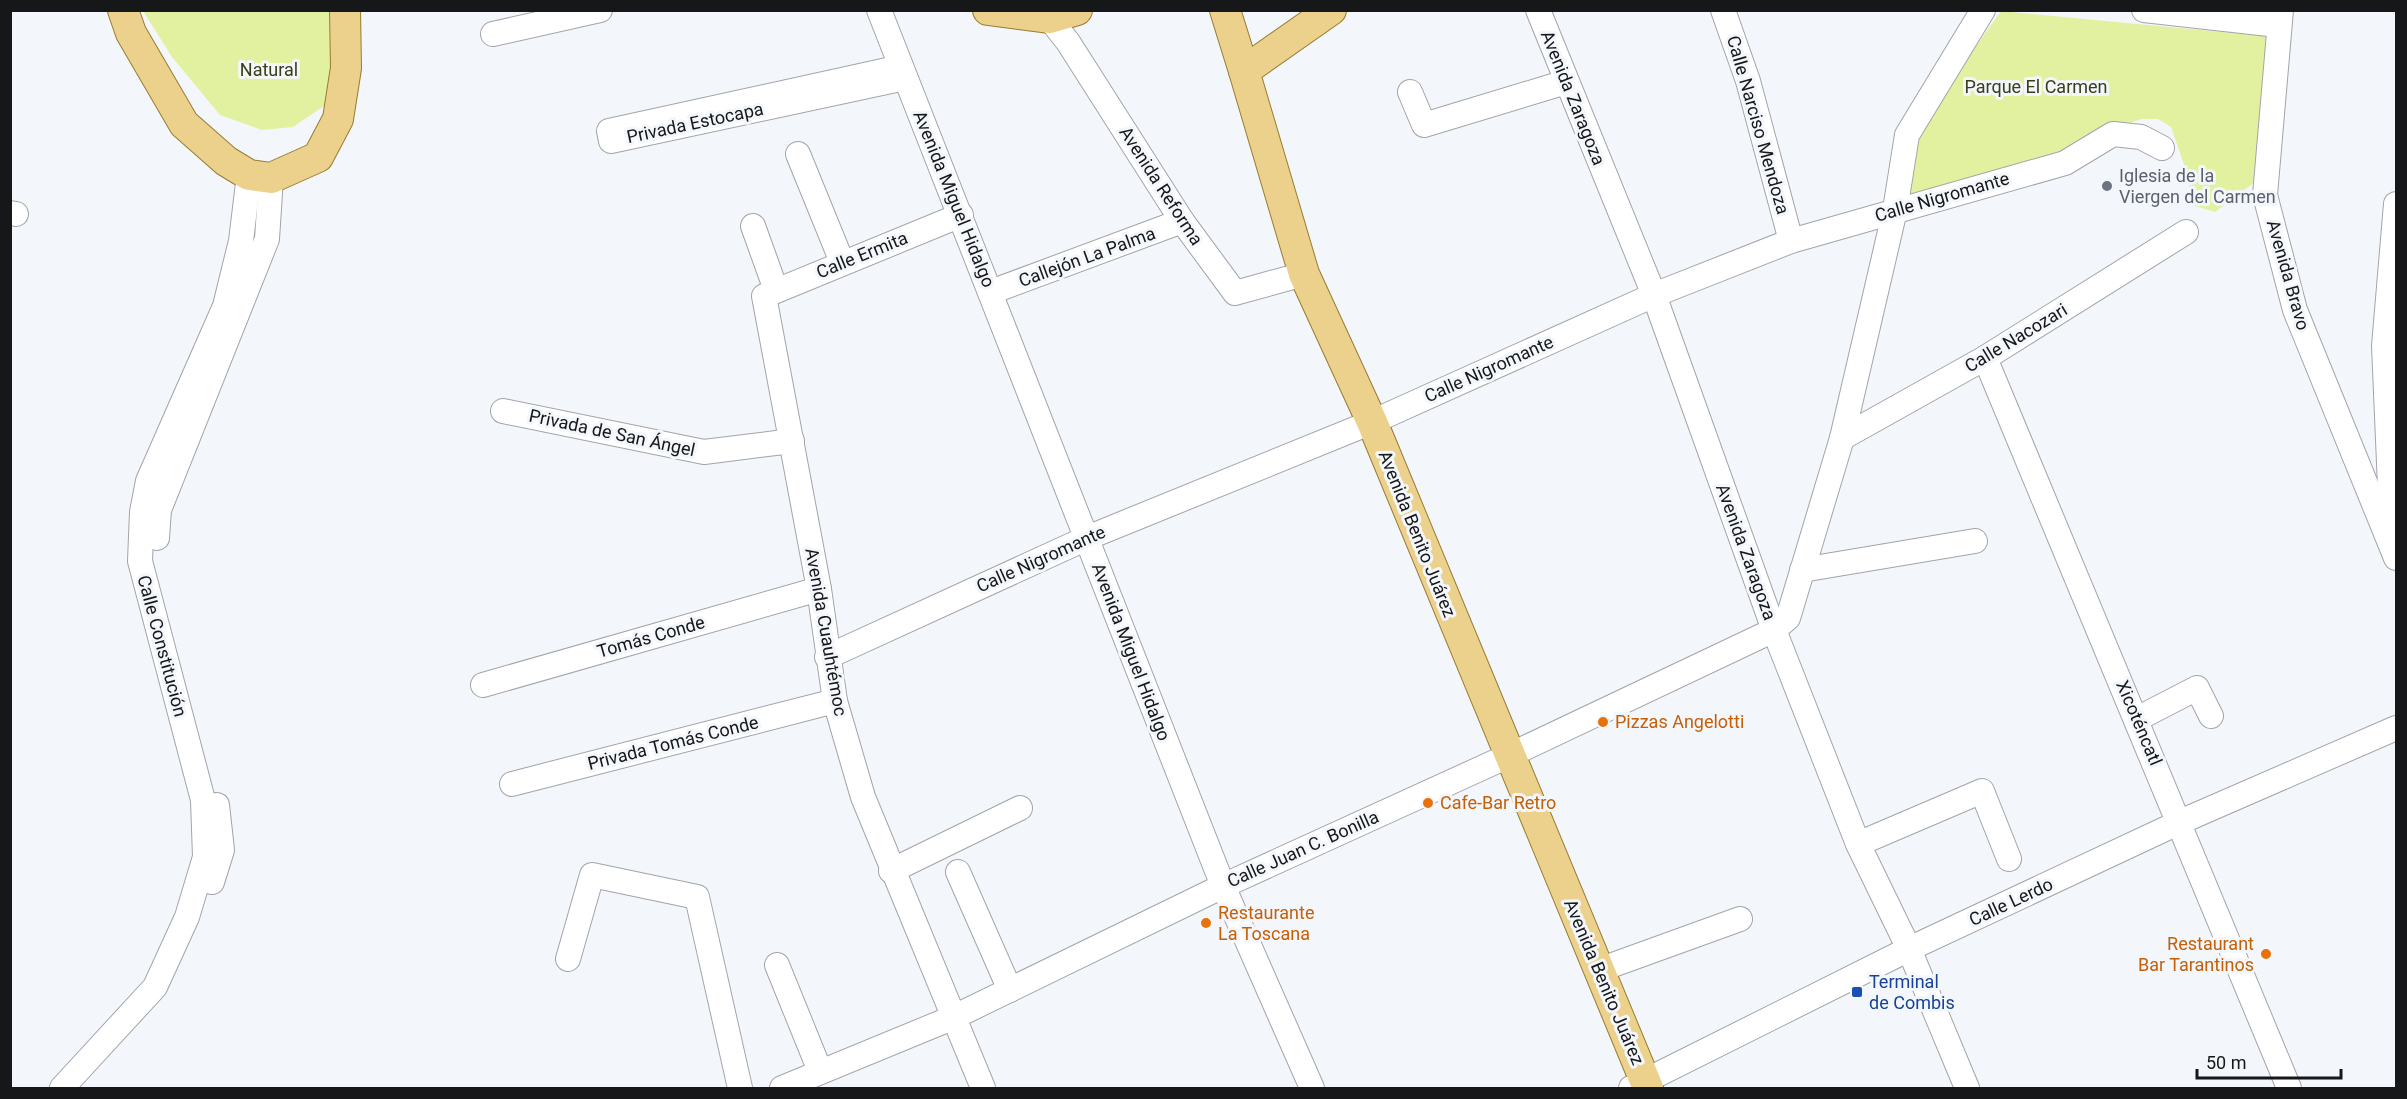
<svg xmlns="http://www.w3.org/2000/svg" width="2407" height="1099" font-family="Roboto,sans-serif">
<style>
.green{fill:#e1f1a0}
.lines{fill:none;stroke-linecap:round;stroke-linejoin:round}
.minor-casing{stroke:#a2a4a9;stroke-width:26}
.major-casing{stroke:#977c32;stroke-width:32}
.minor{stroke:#fff;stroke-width:24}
.major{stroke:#ebd18c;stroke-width:30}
.worship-dot{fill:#6b7280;stroke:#f3f6fb;stroke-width:2}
.food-dot{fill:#e8710a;stroke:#f3f6fb;stroke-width:2}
.transit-dot{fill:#1a4fb4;stroke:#f3f6fb;stroke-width:2}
.labels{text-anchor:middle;stroke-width:6;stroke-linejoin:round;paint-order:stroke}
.park-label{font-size:18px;fill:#383e17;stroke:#f3f6fb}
.street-label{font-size:18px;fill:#151718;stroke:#f3f6fb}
.worship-label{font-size:18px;fill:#5b616d;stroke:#f3f6fb;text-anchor:start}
.food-label{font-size:18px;fill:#c56008;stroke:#f3f6fb;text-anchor:start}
.transit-label{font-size:18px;fill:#164399;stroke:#f3f6fb;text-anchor:start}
</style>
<rect width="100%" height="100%" fill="#f3f6fb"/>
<g class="green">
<polygon points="143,11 332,11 333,100 293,127 262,130 220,115 172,57"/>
<polygon points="2001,11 2274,37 2260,178 2215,212 2192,205 2187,173 2171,127 2158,119 2142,119 2106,130 2062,154 1900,203 1915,140 1950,83"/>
</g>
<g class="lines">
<defs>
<g id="minor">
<polyline points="879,10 1223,886 1312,1088"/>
<polyline points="1538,10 1654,295 1774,630 1858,844 1909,949 1967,1088"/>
<polyline points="1723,10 1748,81 1791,241"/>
<polyline points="2144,10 2278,25"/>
<polyline points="2281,10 2265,195 2295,310 2396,558"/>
<polyline points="1049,18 1068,42 1182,221 1235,293 1304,274"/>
<polyline points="493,34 600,10"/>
<polyline points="901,67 609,131 611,141 905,78"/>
<polyline points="1410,92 1424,125 1566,82"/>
<polyline points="798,154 842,262"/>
<polyline points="10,213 16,214"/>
<polyline points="961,215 764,296 819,589 835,701 863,797 983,1088"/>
<polyline points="753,226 776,290"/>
<polyline points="991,292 1182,221"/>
<polyline points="1985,358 2289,1088"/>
<polyline points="503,411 704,452 792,441"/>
<polyline points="1842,438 1985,358 2186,232"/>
<polyline points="2392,533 2384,346 2396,204"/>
<polyline points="157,538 159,510 267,239 271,178"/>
<polyline points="1802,570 1975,541"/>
<polyline points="827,657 1087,538 1372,422 1654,295 1791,241 2065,163 2113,134 2141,137 2162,148"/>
<polyline points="483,685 819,589"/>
<polyline points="2137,719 2197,688 2211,716"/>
<polyline points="512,784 835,701"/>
<polyline points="1858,844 1982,791 2009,859"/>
<polyline points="891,871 1020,808"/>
<polyline points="958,872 1010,990"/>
<polyline points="212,882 222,850 217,805"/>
<polyline points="568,959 592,875 697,897 740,1088"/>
<polyline points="777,965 820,1071"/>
<polyline points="1599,970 1740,919"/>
<polyline points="62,1088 155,987 187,917 205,857 203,800 140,561 142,512 148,481 225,306 241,241 249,175"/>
<polyline points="782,1088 952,1018 1223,886 1508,756 1774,630 1788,618 1842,438 1895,210 1907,135 1983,10"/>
<polyline points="1631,1088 1909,949 2180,822 2396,728"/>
</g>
<g id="major">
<polyline points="123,10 131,33 184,124 226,161 249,175 271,178 318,157 338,119 346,68 345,10"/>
<polyline points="988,10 1049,18 1077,10"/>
<polyline points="1225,10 1244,71"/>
<polyline points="1331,10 1244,71 1304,274 1372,422 1648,1088"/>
</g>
</defs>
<use href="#minor" class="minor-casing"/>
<use href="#major" class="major-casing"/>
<use href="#minor" class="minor"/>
<use href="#major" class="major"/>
</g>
<circle class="worship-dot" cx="2107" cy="186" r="6"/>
<g class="food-dot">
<circle cx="1603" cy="722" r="6"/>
<circle cx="1428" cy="803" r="6"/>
<circle cx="1206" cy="923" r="6"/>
<circle cx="2266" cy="954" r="6"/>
</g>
<rect class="transit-dot" x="1851" y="986" width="12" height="12" rx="3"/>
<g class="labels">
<g class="park-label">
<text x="269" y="76">Natural</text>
<text x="2036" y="93">Parque El Carmen</text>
</g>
<g class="street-label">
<text transform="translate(1573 98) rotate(68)" y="6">Avenida Zaragoza</text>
<text transform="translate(695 123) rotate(-12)" y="6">Privada Estocapa</text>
<text transform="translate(1758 125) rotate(74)" y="6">Calle Narciso Mendoza</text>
<text transform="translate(1161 186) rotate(57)" y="6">Avenida Reforma</text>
<text transform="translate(1942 197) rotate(-16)" y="6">Calle Nigromante</text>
<text transform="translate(954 199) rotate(68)" y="6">Avenida Miguel Hidalgo</text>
<text transform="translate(862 255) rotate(-22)" y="6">Calle Ermita</text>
<text transform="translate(1087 257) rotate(-20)" y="6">Callejón La Palma</text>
<text transform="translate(2288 275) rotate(74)" y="6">Avenida Bravo</text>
<text transform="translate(2016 338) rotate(-31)" y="6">Calle Nacozari</text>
<text transform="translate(1489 369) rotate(-24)" y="6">Calle Nigromante</text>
<text transform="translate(612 433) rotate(12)" y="6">Privada de San Ángel</text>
<text transform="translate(1417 534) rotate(68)" y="6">Avenida Benito Juárez</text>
<text transform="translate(1746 552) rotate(70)" y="6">Avenida Zaragoza</text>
<text transform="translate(1041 559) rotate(-24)" y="6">Calle Nigromante</text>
<text transform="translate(826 632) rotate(80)" y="6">Avenida Cuauhtémoc</text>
<text transform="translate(651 637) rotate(-16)" y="6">Tomás Conde</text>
<text transform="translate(162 646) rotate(75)" y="6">Calle Constitución</text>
<text transform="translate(1131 652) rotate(69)" y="6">Avenida Miguel Hidalgo</text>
<text transform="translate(2139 723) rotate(67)" y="6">Xicoténcatl</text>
<text transform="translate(673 743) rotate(-14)" y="6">Privada Tomás Conde</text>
<text transform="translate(1303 849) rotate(-24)" y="6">Calle Juan C. Bonilla</text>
<text transform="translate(2011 902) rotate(-25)" y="6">Calle Lerdo</text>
<text transform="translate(1604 982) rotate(67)" y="6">Avenida Benito Juárez</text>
</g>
<g class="worship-label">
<text x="2119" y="182">Iglesia de la<tspan x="2119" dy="21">Viergen del Carmen</tspan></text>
</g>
<g class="food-label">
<text x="1615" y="728">Pizzas Angelotti</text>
<text x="1440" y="809">Cafe-Bar Retro</text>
<text x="1218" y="919">Restaurante<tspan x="1218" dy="21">La Toscana</tspan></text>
<text x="2254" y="950" text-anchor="end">Restaurant<tspan x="2254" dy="21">Bar Tarantinos</tspan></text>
</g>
<g class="transit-label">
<text x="1869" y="988">Terminal<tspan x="1869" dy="21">de Combis</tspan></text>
</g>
</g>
<rect width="2407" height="1099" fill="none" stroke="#151718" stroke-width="24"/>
<path d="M2197 1069v9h144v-9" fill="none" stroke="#151718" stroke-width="3"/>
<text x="2206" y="1069" font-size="18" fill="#151718" stroke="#f3f6fb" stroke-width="4.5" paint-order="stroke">50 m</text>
</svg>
